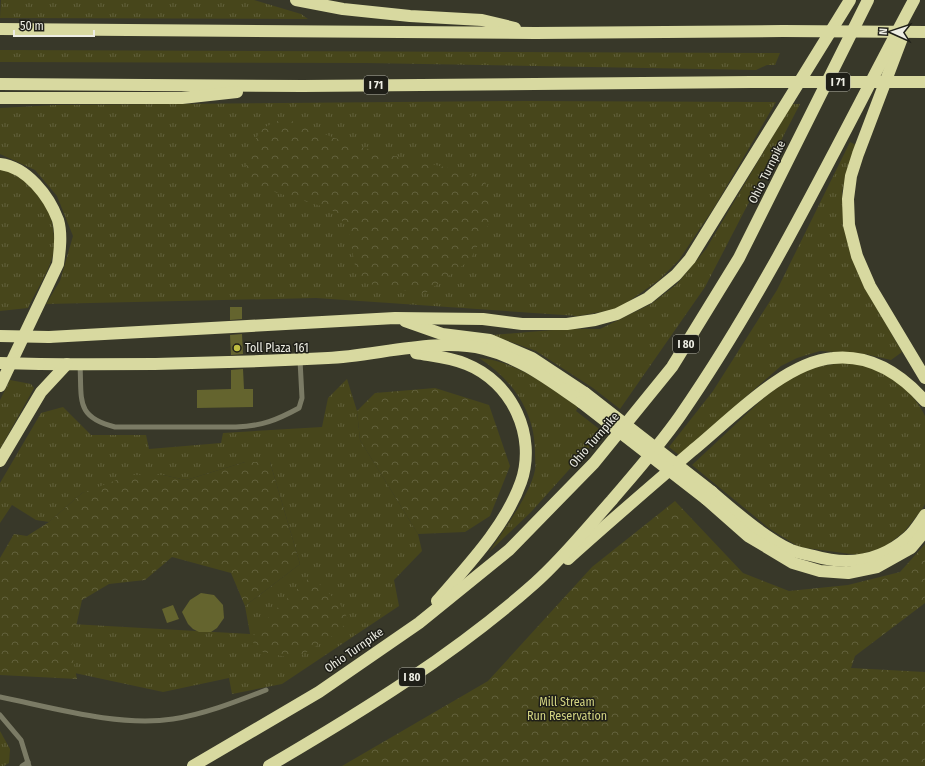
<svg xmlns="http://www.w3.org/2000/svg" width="925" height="766" font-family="'Fira Sans Condensed',sans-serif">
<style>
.grass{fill:url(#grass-tufts)}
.forest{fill:url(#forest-crowns)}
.building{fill:#64642e}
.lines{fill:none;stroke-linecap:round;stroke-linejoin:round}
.service{stroke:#7b7b65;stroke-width:5}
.motorway{stroke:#d8d9a0;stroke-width:12}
.motorway-bridge{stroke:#d8d9a0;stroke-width:12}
.poi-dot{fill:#bfbe41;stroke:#1f1f18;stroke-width:1.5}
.labels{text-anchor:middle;stroke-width:3;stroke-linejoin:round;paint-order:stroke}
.shield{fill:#1f1f18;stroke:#afafa6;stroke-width:1}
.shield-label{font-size:11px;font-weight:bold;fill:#edede3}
.street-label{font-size:12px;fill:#edede3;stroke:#1f1f18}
.poi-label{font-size:12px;fill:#edede3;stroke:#1f1f18;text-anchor:start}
.park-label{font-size:12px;fill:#d2d381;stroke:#1f1f18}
</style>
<defs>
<pattern id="grass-tufts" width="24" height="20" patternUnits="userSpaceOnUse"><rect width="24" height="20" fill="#47461b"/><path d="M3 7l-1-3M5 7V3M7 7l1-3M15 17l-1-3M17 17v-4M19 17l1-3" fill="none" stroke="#62613c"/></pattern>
<pattern id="forest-crowns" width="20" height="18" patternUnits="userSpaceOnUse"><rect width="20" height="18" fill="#47461b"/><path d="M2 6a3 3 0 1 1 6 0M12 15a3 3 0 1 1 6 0" fill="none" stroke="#62613c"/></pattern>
</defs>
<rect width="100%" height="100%" fill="#383829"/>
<g class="grass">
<polygon points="254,0 301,14 308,19 0,18 1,0"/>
<polygon points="0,50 780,53 775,65 767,65 756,70 366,63 0,62"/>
<polygon points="524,101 776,102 715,206 679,260 659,280 618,309 578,316 316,298 46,304 60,281 73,236 57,196 35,170 0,154 0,108 56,105"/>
<polygon points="792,104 800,104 705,287 620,409 593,388 536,351 492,335 565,329 600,329 651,304 677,284 706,249"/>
<polygon points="850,142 856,145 842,192 850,251 867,291 902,352 891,360 865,354 820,351 797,358 781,366 679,455 669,447 713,391 777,290"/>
<path d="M0,168C15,172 30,182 41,194C51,206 57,240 53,255C48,273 36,291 28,308L0,311Z"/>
<path d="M479,358C516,361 548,386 578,407L576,411L603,432L531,512L489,552C503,531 530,495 535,470C536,466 535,460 535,455C536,413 513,380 479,358Z"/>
<path d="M848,362C856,364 867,365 875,369C897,377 915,395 925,416V504L923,508L904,532L883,548L858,555L799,547L770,529L692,465L766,396L796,374L814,367Z"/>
<polygon points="347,379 357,411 360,440 418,534 422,551 394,580 399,606 282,684 232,694 229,678 163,692 0,657 0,620 250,634 245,606 300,564 270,462 245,462 186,480 163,475 82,493 49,522 36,520 12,505 0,523 0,483 41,413 63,407 91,435 146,435 149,449 221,443 223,433 322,427 328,398"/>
<polygon points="10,380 31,384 34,388 0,449 0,400"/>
<polygon points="0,731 10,749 9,763 4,766 0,766"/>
</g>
<g class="forest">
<path d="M284,118C316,131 348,144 382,153C417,161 452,167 485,180L491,220L470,260L424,294L358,282L348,227L331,209L245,183L247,156L261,129Z"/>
<polygon points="435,388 489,405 510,466 490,516 465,532 418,534 360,440 357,411 375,393"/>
<polygon points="245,462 270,462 300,564 245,606 231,573 172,557 145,580 109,584 82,600 71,649 77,679 0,675 0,558 14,534 27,536 49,522 82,493 130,475 163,475 186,480"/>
<polygon points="675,501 743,573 789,591 848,585 900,572 925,544 925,603 855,656 851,668 925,672 925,766 342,766 488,681 592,567"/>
<polygon points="311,576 340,604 349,621 334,635 295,659 259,651 251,639 271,614"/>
</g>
<g class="building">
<polygon points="230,307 242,307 242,319 230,320"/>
<polygon points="242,334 243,354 231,355 230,335"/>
<polygon points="243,369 244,389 253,389 253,407 197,408 197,390 231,389 231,370"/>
<polygon points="201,593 214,595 223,605 224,618 217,628 211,632 199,632 193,629 188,624 182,612 190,600"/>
<polygon points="173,605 179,619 167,623 162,609"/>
</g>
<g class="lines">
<g class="service">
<path d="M80,365C82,400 75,417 115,427H236C262,426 277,420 299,408L302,398L300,360"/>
<path d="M0,697C54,708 118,727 173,719C205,714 235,702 266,690"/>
<polyline points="0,715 21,740 29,766"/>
<polyline points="22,766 28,762"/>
</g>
<g class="motorway">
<polyline points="296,0 343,9 410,16 482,20 515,28"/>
<polyline points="0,29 535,33 783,31"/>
<polyline points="905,30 858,154 851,176 848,199 849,225 857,256 870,286 925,378"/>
<polyline points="0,84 303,86 751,82"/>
<polyline points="0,98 182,98 237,92"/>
<path d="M0,164C27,167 49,196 58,220C62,234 60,250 58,264L0,386"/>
<polyline points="405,321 442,334 490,340 532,358 585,393"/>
<polyline points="49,337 395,318 483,319 522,324 567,324 595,320 617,314 648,298 676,275 690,259 850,0"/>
<path d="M416,353C433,356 450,357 466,364C512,382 537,436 521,482C505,527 467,566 437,601"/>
<path d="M40,364C136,365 232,363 328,358C375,356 438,337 484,349C521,358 550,381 581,402"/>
<polyline points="0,461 41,392 67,364"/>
<path d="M712,492C734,511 765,538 791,550C798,553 807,554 814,556C848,566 881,561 908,537C915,531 920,522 925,515"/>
<polyline points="706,499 748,536 793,563 820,571 848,573 877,567 911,548 925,531"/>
<path d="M568,559C609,522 651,486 693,450C730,420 784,362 833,358C871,354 901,374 925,401"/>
<polyline points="193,766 319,692 419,623 509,550 594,463 672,367 739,258 868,0"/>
<path d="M269,766C361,712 454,655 535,583C563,558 587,528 612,500C635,473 659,446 680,416C770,286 839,140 914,0"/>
</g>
<g class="motorway-bridge">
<polyline points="783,31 925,32"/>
<polyline points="751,82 925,82"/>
<polyline points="0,336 49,337"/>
<polyline points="0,363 40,364"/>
<polyline points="585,393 712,492"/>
<polyline points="581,402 706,499"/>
</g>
</g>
<circle class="poi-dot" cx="237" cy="348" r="4"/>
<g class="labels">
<g class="shield">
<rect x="826" y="73" width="24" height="18" rx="3"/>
<rect x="364" y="76" width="24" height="18" rx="3"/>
<rect x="673" y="335" width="26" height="18" rx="3"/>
<rect x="399" y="668" width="26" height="18" rx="3"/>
</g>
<g class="shield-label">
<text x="838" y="86">I 71</text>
<text x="376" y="89">I 71</text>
<text x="686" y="348">I 80</text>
<text x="412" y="681">I 80</text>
</g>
<g class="street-label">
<text transform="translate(767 172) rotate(-64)" y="4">Ohio Turnpike</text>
<text transform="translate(594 440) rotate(-49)" y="4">Ohio Turnpike</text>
<text transform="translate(354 650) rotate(-35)" y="4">Ohio Turnpike</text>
</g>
<g class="poi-label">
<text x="245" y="352">Toll Plaza 161</text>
</g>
<g class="park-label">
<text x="567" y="706">Mill Stream<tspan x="567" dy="14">Run Reservation</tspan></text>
</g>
</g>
<g transform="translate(893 32) rotate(273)" stroke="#1f1f18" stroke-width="3" paint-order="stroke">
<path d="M0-3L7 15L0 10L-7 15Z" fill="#edede3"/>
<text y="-6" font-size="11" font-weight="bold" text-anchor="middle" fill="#edede3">N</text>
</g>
<path d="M14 30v6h80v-6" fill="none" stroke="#edede3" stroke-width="2"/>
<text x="20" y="30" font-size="12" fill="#edede3" stroke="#1f1f18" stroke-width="3" paint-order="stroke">50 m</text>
</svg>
